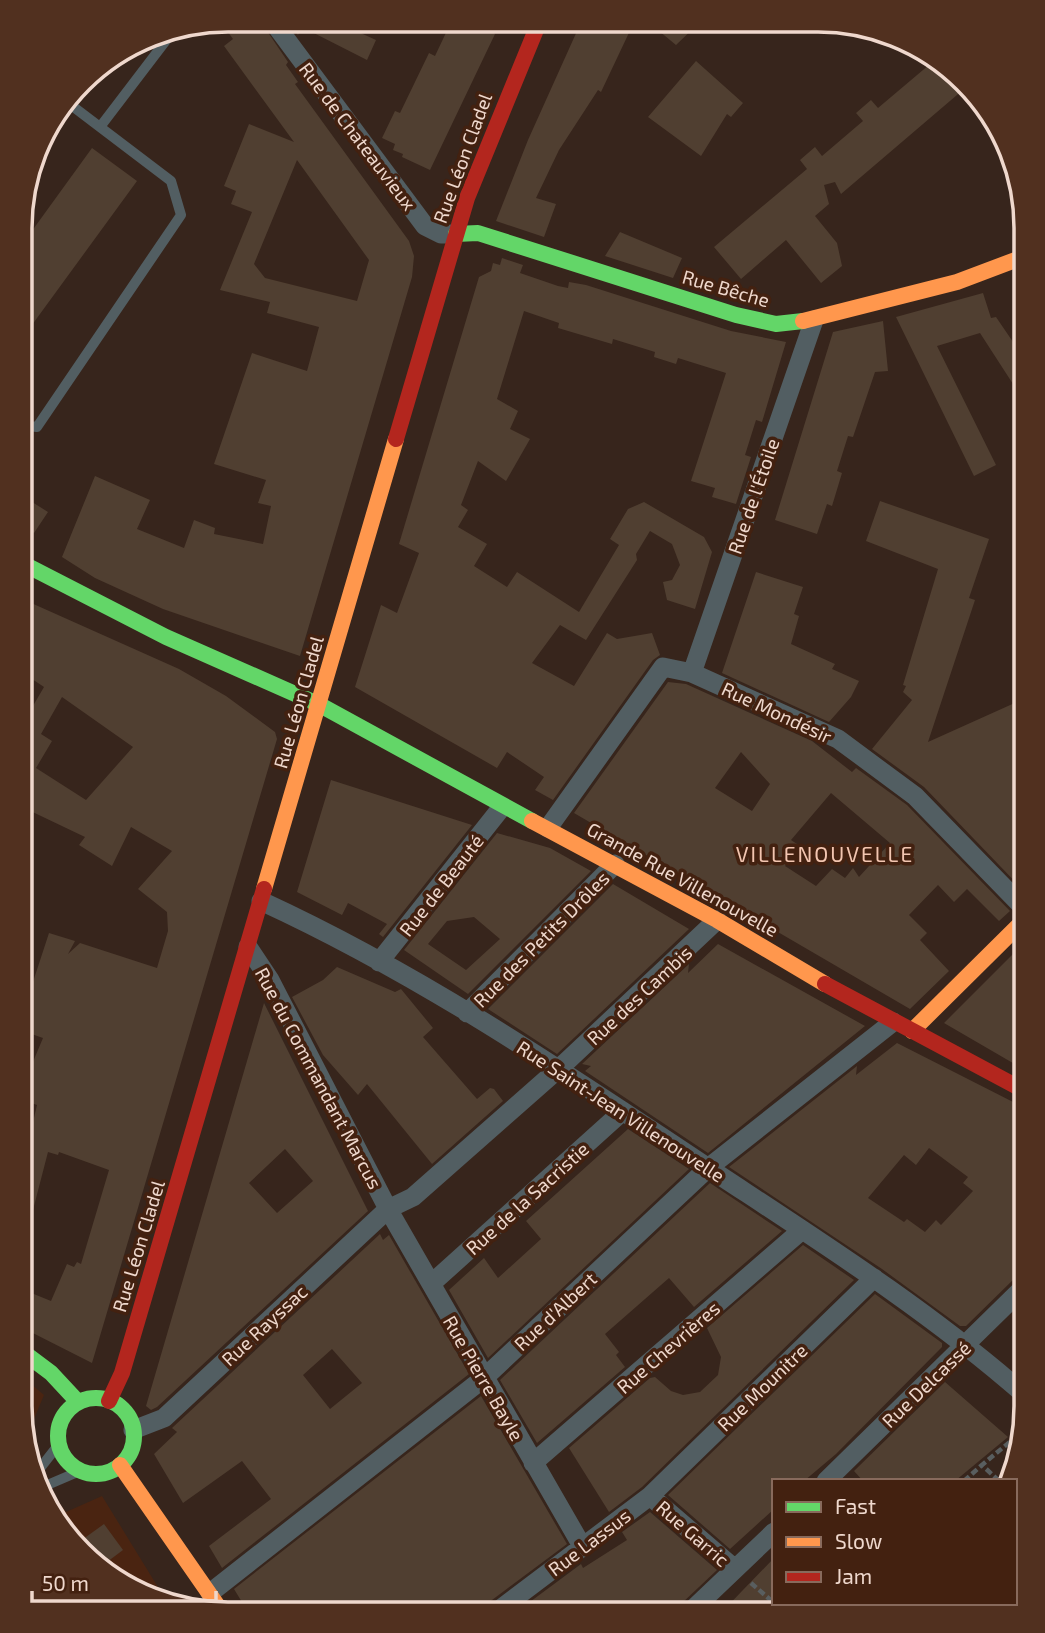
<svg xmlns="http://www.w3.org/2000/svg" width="1045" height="1633" viewBox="0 0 1045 1633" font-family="'Exo 2',sans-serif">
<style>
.built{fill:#4a2411}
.building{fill:#503f31;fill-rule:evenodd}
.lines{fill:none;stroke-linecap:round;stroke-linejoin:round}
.path{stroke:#595e5f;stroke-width:4.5;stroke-dasharray:7 3.5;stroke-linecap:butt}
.lane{stroke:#525e62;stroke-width:10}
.street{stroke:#525e62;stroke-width:19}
.fast{stroke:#63d668;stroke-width:16}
.slow{stroke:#ff974d;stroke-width:16}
.jam{stroke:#b3261e;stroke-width:16}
.labels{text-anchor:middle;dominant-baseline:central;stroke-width:7;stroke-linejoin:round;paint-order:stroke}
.street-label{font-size:19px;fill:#efd8cd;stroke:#432110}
.neighbourhood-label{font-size:21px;letter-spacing:2px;fill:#f2c5b0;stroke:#432110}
.rim{fill:none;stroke:#efd8cd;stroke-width:3.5}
</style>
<rect width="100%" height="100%" fill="#37251c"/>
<path class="built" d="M19,1374L44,1395L26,1438L19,1405Z
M31,1464L66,1512L102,1496L164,1597L101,1571L35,1485Z"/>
<path class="building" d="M228,19H259L288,62L286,65L298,82L295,84L409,241L414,256L412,277L300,656L163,609L95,578L62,557L95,476L150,500L137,529L184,548L194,520L215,528L214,534L263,544L271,506L258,503L266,480L214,464L252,353L307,371L319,327L267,313L270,302L220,290L252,212L231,204L236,191L224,186L249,124L294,142L224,46L233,39L220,21ZM297,160L369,260L357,301L265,278L254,264Z
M287,19L352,20L351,24L356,26L354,30L376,40L367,60L302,27L298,35Z
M452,20H501L492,31L495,34L430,170L402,157L403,154L393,150L395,144L382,138L395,111L400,113L429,53L435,56Z
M582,20H635L601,92L598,90L559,150L536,198L556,204L544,237L496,221L528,140Z
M647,21H701L676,45Z
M936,59L944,62L964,89L841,194L835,182L824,185L829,204L815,216L837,243L842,266L821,283L786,240L741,279L714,247L807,169L800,160L815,147L822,156L863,121L856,113L871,100L878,108Z
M696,61L743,103L731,117L727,114L701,156L648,117Z
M92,148L137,181L21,340V246Z
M620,232L682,258L673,278L605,256Z
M502,258L523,265L520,273L558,286L568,288L569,282L586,285L731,331L786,342L762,422L756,420L745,455L751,457L736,504L712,497L715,488L691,481L726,373L678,358L676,364L654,357L655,352L613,339L612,344L558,328L559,323L524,311L497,399L518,411L510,429L530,439L506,481L478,461L461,505L468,510L458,527L487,544L474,566L507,587L517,572L579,612L619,545L610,539L628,509L644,502L704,537L712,552L695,609L667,600L663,582L672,580L680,565L672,544L650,531L636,554L637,560L586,640L560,625L532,663L574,686L607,633L617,639L652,633L660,655L653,660L553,800L535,790L544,777L507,752L497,768L355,687L381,605L397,613L419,553L399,544L479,277L491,271L493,263L500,265Z
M983,293L991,318L996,317L1026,361V404L980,333L937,346L996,465L974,476L896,317Z
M883,321L888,371L875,372L853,437L848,436L837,471L842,473L832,506L827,504L817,534L775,520L833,332Z
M21,495L48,512L34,533L21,524Z
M880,501L989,539L969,598L975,600L928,742L1026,698L1025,892L924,787L872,749L912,700L903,692L906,686L903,685L938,569L866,541Z
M756,572L803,587L794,614L799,616L791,644L835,664L832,669L859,681L851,697L829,722L722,673Z
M20,598L179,669L226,696L275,732L277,739L92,1363L19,1326V1288L51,1301L67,1264L74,1267L77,1262L81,1264L109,1170L59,1152L58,1155L48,1152L26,1237L19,1236L20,1178L37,1105L20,1099V1073L27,1076L43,1038L20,1030V988L30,991L49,933L75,941L68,954L80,943L157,968L168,931L167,912L138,889L172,851L131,827L112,866L79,845L85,837L20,806V721L23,723L44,687L20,671ZM62,697L133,747L86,800L36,768L52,741L41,734Z
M668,682L686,684L812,741L852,772L856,768L907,805L1010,911L999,921L967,889L954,902L938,885L909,915L927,933L920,940L949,971L910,1009L574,813ZM741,752L770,784L752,811L715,788ZM831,793L890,843L859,877L853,868L845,878L832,869L816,886L785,866L800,846L791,840Z
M331,780L472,825L383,937L379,934L387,924L348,903L342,915L297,892Z
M497,833L550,848L591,871L468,994L404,950ZM474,917L500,939L466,970L428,944L447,921Z
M613,884L689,929L557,1054L488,1009Z
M1025,942V1070L944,1023Z
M718,944L865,1026L708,1153L585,1071L591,1066L582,1064L689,964L688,973Z
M337,967L395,992L401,989L433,1028L423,1037L477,1099L490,1088L494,1089L503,1101L432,1164L367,1084L358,1095L323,1055L292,997L323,980Z
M264,1003L368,1211L157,1407L151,1410L146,1406ZM285,1149L313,1181L277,1213L249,1183Z
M897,1043L1025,1108V1268L966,1326H960L882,1269L729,1167L857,1066L856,1075ZM929,1148L968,1177L963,1183L973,1191L941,1225L936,1220L925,1232L907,1219L904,1222L868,1198L904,1155L916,1165Z
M628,1129L689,1169L488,1358L449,1290L484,1258L498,1278L541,1239L526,1221Z
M710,1183L782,1231L694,1307L669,1278L605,1334L619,1352L616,1355L625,1367L537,1443L500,1380Z
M380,1234L383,1240L389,1235L469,1374L222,1568L209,1546L271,1499L242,1461L183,1503L154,1454L177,1432L172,1428ZM332,1349L362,1383L330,1409L303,1375Z
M803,1245L854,1280L642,1487L609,1512L569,1448L650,1378L655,1377L671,1391L683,1395L700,1392L718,1375L721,1357L707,1328Z
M875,1294L942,1343V1347L836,1454L804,1481H774V1509L730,1549L668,1495Z
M945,1382L1008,1437L955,1481H863L854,1471Z
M481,1396L567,1544L488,1603L483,1613L248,1612L234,1589Z
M650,1512L717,1570L681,1604L677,1613H515L581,1564L583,1568L627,1540L622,1532Z
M104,1524L123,1550L99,1568L79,1542Z
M774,1558V1614L721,1613L742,1591Z"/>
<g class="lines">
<path class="path" d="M964,1481L982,1465
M999,1481L982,1465L1023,1431
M751,1583L774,1603
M774,1603L786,1614
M835,1610L841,1603"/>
<path class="lane" d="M100,127L174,30
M21,425L37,427L181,215L171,181L67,102
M19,1396L25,1401L20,1411
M34,1476L59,1444
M38,1489L80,1471"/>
<path class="street" d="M271,19L425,226L441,234H456
M692,673L814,320
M548,828L663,667L692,673L838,739L915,796L1025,909
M261,901C418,973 563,1071 707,1167C816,1239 927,1309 1025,1395
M248,947L270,980L388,1209L582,1546
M379,962L502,807
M467,1013L615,864
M431,1284L623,1111
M133,1430L164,1418L388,1209L413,1197L565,1063L717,920
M533,1463L802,1230
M826,1481L1025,1286
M650,1496L735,1569
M210,1593L484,1378L708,1168L893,1022
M495,1613L650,1496L874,1278
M689,1613L774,1532"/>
<path class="fast" d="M456,234L478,233L736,315L776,324L803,321
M20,562L166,637L320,705L532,821
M19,1349L51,1373L78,1402
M58 1436a38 38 0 1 1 76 0a38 38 0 1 1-76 0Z"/>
<path class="slow" d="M803,321L957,282L1026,256
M532,821L717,920L825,984
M264,889L396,439
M912,1031L1025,919
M120,1465L222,1612"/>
<path class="jam" d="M396,439L467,198L540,20
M825,984L1025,1091
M109,1401L122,1373L264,889"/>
</g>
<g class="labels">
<g class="street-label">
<text transform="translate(358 136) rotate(53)">Rue de Chateauvieux</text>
<text transform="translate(462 158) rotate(-70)">Rue Léon Cladel</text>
<text transform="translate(726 288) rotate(16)">Rue Bêche</text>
<text transform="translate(753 496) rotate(-71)">Rue de l'Étoile</text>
<text transform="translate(298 702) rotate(-74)">Rue Léon Cladel</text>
<text transform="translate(777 712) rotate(25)">Rue Mondésir</text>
<text transform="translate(683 879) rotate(29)">Grande Rue Villenouvelle</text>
<text transform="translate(441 885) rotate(-52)">Rue de Beauté</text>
<text transform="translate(541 939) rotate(-45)">Rue des Petits Drôles</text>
<text transform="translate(639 995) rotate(-43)">Rue des Cambis</text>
<text transform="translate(319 1078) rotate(62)">Rue du Commandant Marcus</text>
<text transform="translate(621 1111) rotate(33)">Rue Saint-Jean Villenouvelle</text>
<text transform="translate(527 1198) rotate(-42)">Rue de la Sacristie</text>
<text transform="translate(138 1246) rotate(-73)">Rue Léon Cladel</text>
<text transform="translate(555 1311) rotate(-43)">Rue d'Albert</text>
<text transform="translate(264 1325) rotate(-43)">Rue Rayssac</text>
<text transform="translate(668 1347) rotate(-41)">Rue Chevrières</text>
<text transform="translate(484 1378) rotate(60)">Rue Pierre Bayle</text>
<text transform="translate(926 1384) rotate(-44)">Rue Delcassé</text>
<text transform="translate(762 1387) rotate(-44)">Rue Mounitre</text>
<text transform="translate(693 1533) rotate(41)">Rue Garric</text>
<text transform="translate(589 1542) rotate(-37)">Rue Lassus</text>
</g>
<g class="neighbourhood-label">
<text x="825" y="853">VILLENOUVELLE</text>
</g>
</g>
<path d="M0 0H1045V1633H0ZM228 32H818A196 196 0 0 1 1014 228V1406A196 196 0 0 1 818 1602H228A196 196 0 0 1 32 1406V228A196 196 0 0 1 228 32Z" fill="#51301f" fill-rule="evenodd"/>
<path class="rim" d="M228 32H818A196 196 0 0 1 1014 228V1406A196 196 0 0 1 818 1602H228A196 196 0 0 1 32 1406V228A196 196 0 0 1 228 32Z"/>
<rect x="772" y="1479" width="245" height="126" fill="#432110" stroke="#886a5c" stroke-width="2"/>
<rect x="786" y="1502" width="35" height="10" fill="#63d668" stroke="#886a5c" stroke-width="2"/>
<text x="835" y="1514" font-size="21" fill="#efd8cd">Fast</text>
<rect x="786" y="1537" width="35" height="10" fill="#ff974d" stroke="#886a5c" stroke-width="2"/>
<text x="835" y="1549" font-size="21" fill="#efd8cd">Slow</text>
<rect x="786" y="1572" width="35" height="10" fill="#b3261e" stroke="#886a5c" stroke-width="2"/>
<text x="835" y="1584" font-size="21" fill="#efd8cd">Jam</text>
<path d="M32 1591v10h184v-10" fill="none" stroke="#efd8cd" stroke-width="3.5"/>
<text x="42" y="1591" font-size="21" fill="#efd8cd" stroke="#432110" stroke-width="5" paint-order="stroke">50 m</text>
</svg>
